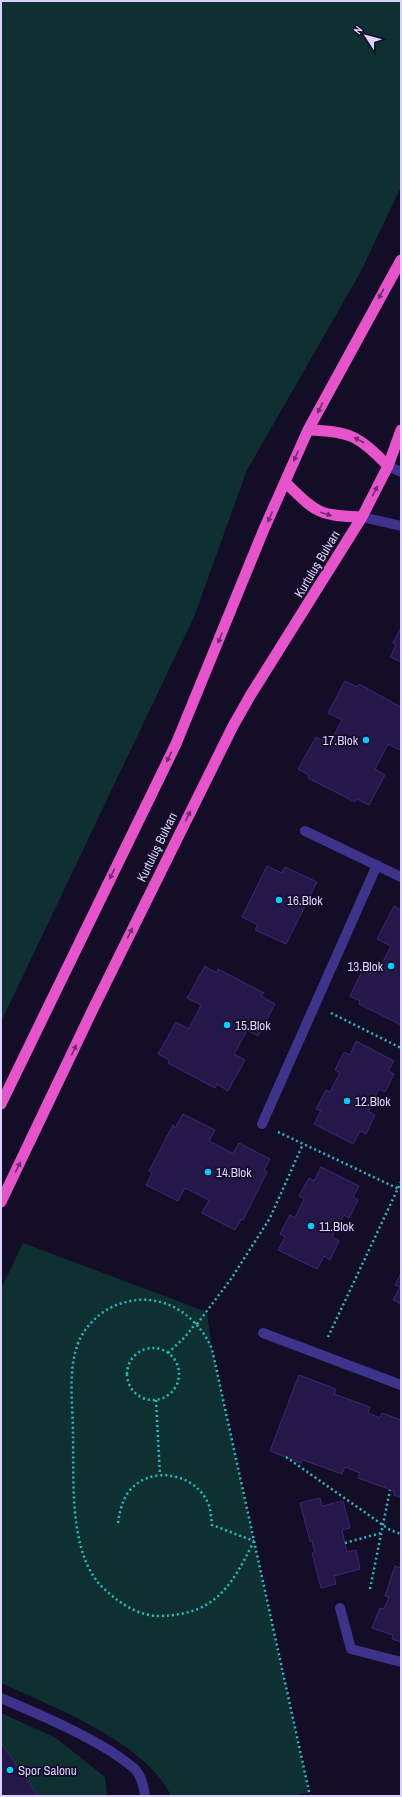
<svg xmlns="http://www.w3.org/2000/svg" width="402" height="1797" viewBox="0 0 402 1797" font-family="'Archivo Narrow',sans-serif">
<style>
.green{fill:#0f3031}
.building{fill:#251749;stroke:#3d2777}
.lines{fill:none;stroke-linecap:round;stroke-linejoin:round}
.path{stroke:#23bfc2;stroke-width:2.5;stroke-dasharray:2 3;stroke-linecap:butt}
.service{stroke:#3d338a;stroke-width:10}
.minor{stroke:#3d338a;stroke-width:10}
.tertiary{stroke:#3d338a;stroke-width:10}
.trunk{stroke:#e653ca;stroke-width:11}
.oneway{fill:#722c70}
.poi-dot{fill:#00d0fd;stroke:#130d27;stroke-width:1.5}
.labels{text-anchor:middle;dominant-baseline:central;stroke-width:3.5;stroke-linejoin:round;paint-order:stroke}
.street-label{font-size:13px;fill:#dbd2ff;stroke:#130d27}
.poi-label{font-size:13px;fill:#dbd2ff;stroke:#130d27;text-anchor:start}
</style>
<rect width="100%" height="100%" fill="#130d27"/>
<path class="green" d="M1,1H401V187L360,273L247,470L194,617L1,1022Z
M23,1243L207,1312L212,1349L309,1793L289,1796H171C146,1742 53,1707 1,1683V1289Z
M1,1713L56,1738L105,1777L107,1796H38L1,1743Z"/>
<path class="building" d="M401,627V662L390,657L396,645L393,643Z
M345,681L357,687L359,684L401,707V746L399,750L388,744L375,769L385,775L369,805L357,799L355,802L308,778L309,775L298,769L316,737L329,744L342,720L328,713Z
M267,866L282,873L285,867L317,882L286,944L255,930L258,925L242,917Z
M394,906L401,910V1025L359,1004L360,1001L350,996L366,963L379,969L391,946L377,939Z
M205,966L217,973L218,969L264,993L261,996L275,1004L258,1036L247,1030L241,1042L234,1054L245,1060L228,1091L217,1084L215,1088L168,1063L169,1060L158,1054L176,1022L189,1029L201,1005L187,998Z
M356,1041L394,1061L388,1071L394,1074L385,1092L379,1089L368,1111L375,1115L366,1134L360,1131L353,1144L314,1124L321,1111L316,1109L326,1090L330,1092L340,1073L335,1070L344,1052L350,1055Z
M183,1114L215,1130L209,1141L221,1147L233,1154L239,1143L270,1159L264,1170L267,1172L243,1220L241,1219L235,1230L202,1213L209,1200L185,1188L178,1201L146,1185L152,1173L149,1171L173,1125L175,1128Z
M321,1167L359,1186L353,1197L358,1200L349,1218L344,1215L332,1237L339,1241L330,1260L324,1256L317,1269L278,1250L285,1237L280,1234L290,1215L295,1218L304,1199L299,1196L309,1178L314,1181Z
M401,1273V1304L393,1300L400,1287L395,1285Z
M299,1375L336,1389L334,1394L370,1407L368,1413L380,1418L382,1413L401,1420V1498L394,1495V1491L358,1478L360,1473L345,1467L342,1474L303,1460L301,1463L270,1451Z
M320,1498L322,1506L343,1501L350,1528L342,1530L347,1552L356,1550L360,1569L334,1576L336,1584L321,1588L312,1553H315L312,1541H310L300,1503Z
M395,1566L401,1568V1642L392,1639L393,1635L372,1628L380,1608L384,1609L389,1597L385,1596Z
M1,1743L38,1796H1Z"/>
<g class="lines">
<path class="path" d="M331,1013L401,1048
M278,1132L401,1190
M197,1324L231,1279L270,1218L303,1144
M328,1337L401,1182
M127 1374a26 26 0 1 1 52 0a26 26 0 1 1-52 0Z
M168,1353L185,1337L196,1323
M156,1400L160,1475
M286,1457L390,1530L401,1534
M118,1523C120,1511 122,1499 131,1489C152,1466 193,1473 207,1501C211,1508 211,1517 212,1525L254,1541
M254,1541C231,1587 215,1615 159,1616C143,1616 128,1608 116,1599C109,1593 101,1587 96,1580C69,1543 74,1478 73,1434C73,1405 67,1369 79,1341C85,1327 97,1315 110,1308C152,1287 194,1308 212,1349L310,1796
M345,1543L381,1533
M370,1589L390,1490"/>
<path class="service" d="M340,1608L351,1649L401,1662
M1,1698C38,1714 77,1730 112,1752C120,1758 129,1763 136,1770C142,1778 144,1787 145,1796"/>
<path class="minor" d="M305,831L401,877
M262,1124L377,865
M263,1333L401,1385"/>
<path class="tertiary" d="M388,466L401,472
M362,517L401,526"/>
<path class="trunk" d="M308,430C350,431 359,436 388,466
M285,482C316,512 317,516 362,517
M1,1104L176,744L264,529L308,430L401,260
M1,1202L93,1009L233,726L250,696L362,517L388,466L401,430"/>
</g>
<defs><path id="oneway-solid" d="M-6-.8H1V-3.2L6.5 0L1 3.2V.8H-6Z"/></defs>
<g class="oneway">
<use href="#oneway-solid" transform="translate(381 294) rotate(119)"/>
<use href="#oneway-solid" transform="translate(320 408) rotate(118)"/>
<use href="#oneway-solid" transform="translate(359 440) rotate(-150)"/>
<use href="#oneway-solid" transform="translate(296 456) rotate(114)"/>
<use href="#oneway-solid" transform="translate(375 491) rotate(-63)"/>
<use href="#oneway-solid" transform="translate(326 514) rotate(17)"/>
<use href="#oneway-solid" transform="translate(270 517) rotate(114)"/>
<use href="#oneway-solid" transform="translate(220 638) rotate(112)"/>
<use href="#oneway-solid" transform="translate(169 757) rotate(116)"/>
<use href="#oneway-solid" transform="translate(188 816) rotate(-64)"/>
<use href="#oneway-solid" transform="translate(112 874) rotate(116)"/>
<use href="#oneway-solid" transform="translate(130 933) rotate(-64)"/>
<use href="#oneway-solid" transform="translate(74 1050) rotate(-65)"/>
<use href="#oneway-solid" transform="translate(18 1167) rotate(-64)"/>
</g>
<g class="poi-dot">
<circle cx="366" cy="740" r="4"/>
<circle cx="279" cy="900" r="4"/>
<circle cx="391" cy="966" r="4"/>
<circle cx="227" cy="1025" r="4"/>
<circle cx="347" cy="1101" r="4"/>
<circle cx="208" cy="1172" r="4"/>
<circle cx="311" cy="1226" r="4"/>
<circle cx="10" cy="1770" r="4"/>
</g>
<g class="labels">
<g class="street-label">
<text transform="translate(317 564) rotate(-59)">Kurtuluş Bulvarı</text>
<text transform="translate(157 847) rotate(-64)">Kurtuluş Bulvarı</text>
</g>
<g class="poi-label">
<text x="358" y="740" text-anchor="end">17.Blok</text>
<text x="287" y="900">16.Blok</text>
<text x="383" y="966" text-anchor="end">13.Blok</text>
<text x="235" y="1025">15.Blok</text>
<text x="355" y="1101">12.Blok</text>
<text x="216" y="1172">14.Blok</text>
<text x="319" y="1226">11.Blok</text>
<text x="18" y="1770">Spor Salonu</text>
</g>
</g>
<rect width="402" height="1797" fill="none" stroke="#dbd2ff" stroke-width="4"/>
<g transform="translate(366 36) rotate(306)" stroke="#130d27" stroke-width="3" paint-order="stroke">
<path d="M0-3L7 15L0 10L-7 15Z" fill="#dbd2ff"/>
<text y="-6" font-size="11" font-weight="bold" text-anchor="middle" fill="#dbd2ff">N</text>
</g>
</svg>
